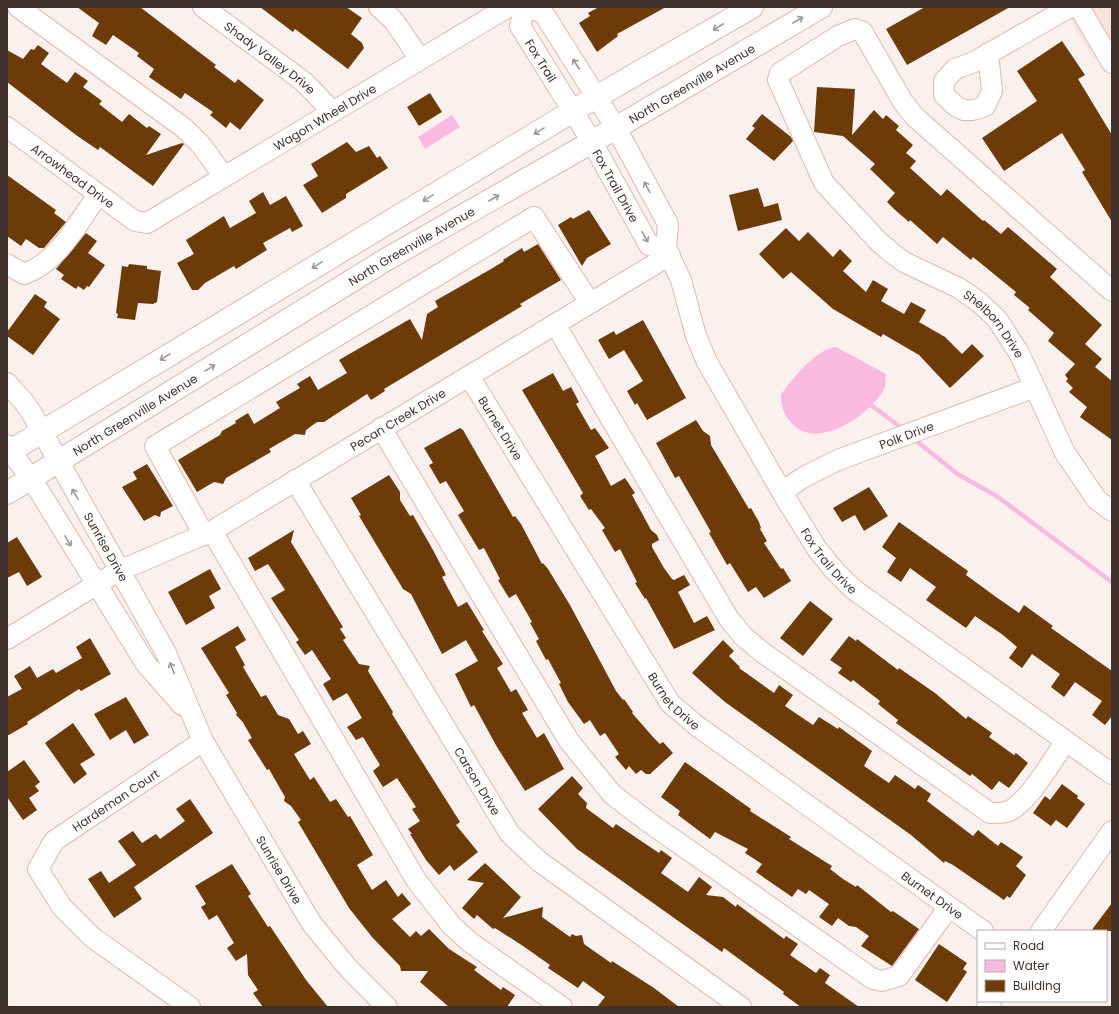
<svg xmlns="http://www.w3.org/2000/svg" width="1119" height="1014" viewBox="0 0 1119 1014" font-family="Poppins,sans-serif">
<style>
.built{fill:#f8e3de}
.water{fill:#fab9e1}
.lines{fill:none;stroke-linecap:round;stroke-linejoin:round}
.stream{stroke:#fab9e1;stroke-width:4.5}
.building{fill:#6c3b08}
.minor-casing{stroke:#e1b8ae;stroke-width:22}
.major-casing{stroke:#e1b8ae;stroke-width:24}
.minor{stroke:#fff;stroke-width:20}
.major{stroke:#fff;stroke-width:22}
.oneway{stroke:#a09896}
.labels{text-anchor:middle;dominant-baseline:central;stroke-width:4;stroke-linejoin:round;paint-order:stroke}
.street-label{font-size:12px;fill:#41312d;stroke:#fff}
</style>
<rect width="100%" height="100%" fill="#faf1ef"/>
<path class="built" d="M1063,7H1112V68L1093,58Z"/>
<path class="water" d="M452,115L460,127L425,149L418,137Z
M836,347L886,374C885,378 886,385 884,389C870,416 813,454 789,420C783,412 781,405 781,395C792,379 816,349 836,347Z"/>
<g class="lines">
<path class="stream" d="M871,405L903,429
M913,438L956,473L998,497L1112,582"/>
</g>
<path class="building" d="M77,7H140L216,65L214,67L235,83L238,79L264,100L240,130L230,122L226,128L210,115L213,112L185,93L181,99L149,77L154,69L137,56L139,53L113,35L106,45L92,36L99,23Z
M260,7H346L362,18L351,34L362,43L364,48L348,69L295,29L293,32Z
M599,7H666L617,34L618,36L597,52L579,23L590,16L588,13Z
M925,7H1010L907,65L886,29Z
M1062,41L1085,75L1078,79L1112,135V222L1082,172L1085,170L1062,133L1004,171L982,138L1037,101L1017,71Z
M38,45L49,53L41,64L67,83L75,72L88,81L83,87L102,101L99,104L122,122L129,114L147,128L149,126L161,134L146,155L182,143L184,144L153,186L100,147L98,150L76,135L7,82V50L23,59L31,49L34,50Z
M817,87L855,89L852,135L874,110L883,119L886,115L899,126L896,130L913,145L906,153L916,161L910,168L941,196L947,189L983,221L984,220L1001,234L1008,227L1057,269L1050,277L1102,325L1085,344L1102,359L1095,367L1112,381V440L1080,417L1087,407L1069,392L1073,388L1066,381L1068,379L1065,375L1075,364L1048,341L1054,333L1028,310L1030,308L1014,295L1016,292L973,257L971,260L943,237L937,244L910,220L909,222L894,209L887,202L895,193L870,169L875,164L843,136L814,132Z
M430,93L442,112L419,126L407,107Z
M762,114L791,137L793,141L774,161L746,139L755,128L752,126Z
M347,142L356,152L369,146L377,158L380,156L388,168L346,194V198L322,213L303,185L318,176L311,164Z
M7,175L56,210L54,213L66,222L44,248H39L26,239L21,246L7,236Z
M758,188L764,207L778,203L782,220L738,231L729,195Z
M263,192L270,205L286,196L303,226L292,232L290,228L263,243L267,250L236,269L234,266L205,283L198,290H192L177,263L194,254L186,240L224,216L230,228L256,213L249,201Z
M589,210L611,244L587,258L582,266L558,225L571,217L573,219Z
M786,228L799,241L808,232L833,257L840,249L852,261L843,271L866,292L873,280L888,289L881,301L904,314L911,302L926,310L919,322L945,337L962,354L972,344L984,356L950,388L919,355L883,334L881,337L833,309L791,272L783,279L759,254Z
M86,233L97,241L88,253L105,265L89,287L87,286L84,290L78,286L76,289L61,279L64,275L56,269Z
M538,244L561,280L520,304L522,306L384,389L385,391L371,400L367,394L324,422H317L306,430L305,435L295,434L269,449L271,452L226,478L223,484L214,482L197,492L178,460L220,435L222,431L236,423L235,421L248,413L254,424L280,408L276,402L300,388L297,384L310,376L318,390L347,373L339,360L410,319L422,340L427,314L438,307L435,301L491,269L504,261L503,260L522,248L524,252Z
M129,264L147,266V269L161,271L157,302L153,304L138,303L135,320L117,318L118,314L116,313L122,266L128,267Z
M35,294L47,302L44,307L60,319L33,355L7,336V332Z
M643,320L686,398L647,420L637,403L635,405L627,391L643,381L624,350L609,359L598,340L614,331L616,335Z
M553,373L563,391L571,387L579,402L576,404L591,430L595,428L609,448L595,456L611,486L625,478L635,493L632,495L644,517L651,530L657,535L659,540L652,544V547L664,568L672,579L674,580L684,575L690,585L678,592L694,623L707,616L715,630L674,649L646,598L645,599L635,583L637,582L620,549L615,552L602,530L605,528L591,509L589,510L580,496L583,493L522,390Z
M696,420L703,431L710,436L711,445L749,509L751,508L759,522L761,528L760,529L767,541L764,543L781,569L783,568L791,581L764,598L756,587L748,592L730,563L727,565L709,533L711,532L690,495L679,476L675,478L656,443Z
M460,428L463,430L513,517L515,516L521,524L542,564L543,563L548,569L570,605L616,691L623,700L624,699L633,712L632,713L653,737L660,744L663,742L673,753L650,774H646L641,770L636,774L629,766L626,770L615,757L619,754L605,733L600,736L590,720L584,724L568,702L559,684L561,683L548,659L546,660L536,641L539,639L530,623L532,622L516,594L509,598L498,580L500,579L484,548L479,550L458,515L464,511L446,481L440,484L429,465L433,463L424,448Z
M147,464L173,506L161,512L160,517L155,515L144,521L122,487L137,479L133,472Z
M389,475L400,492V500L410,516L413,515L433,550L446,575L442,577L458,607L467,602L484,630L482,631L503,664L497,668L511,692L516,689L528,710L522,713L537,738L544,733L564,769L525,791L497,747L474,705L471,707L455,674L478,661L466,640L442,654L411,594L403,589L359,516L361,515L351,498Z
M869,487L888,516L864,531L855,515L842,522L833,508Z
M899,522L968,571L966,575L996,597L1019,613L1024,605L1053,626L1051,628L1112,671V716L1105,725L1092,715L1102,701L1075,682L1064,697L1051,687L1060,674L1032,654L1022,668L1009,658L1017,647L1003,635L975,616L966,628L926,600L936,587L910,568L901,582L887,572L896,558L882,547Z
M294,530L291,542L343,627L340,629L346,638L343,640L359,664L370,666L368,671L393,712L392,714L460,822L456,825L478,852L454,871L450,865L439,875L426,860L410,834H412L408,829L420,821L412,809L416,807L397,778L383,787L373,771L380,765L363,737L356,740L347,727L362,718L347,693L333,701L323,684L331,679L312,650L305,655L296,642L299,640L271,598L285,590L268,564L255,571L248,558Z
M17,537L42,577L27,586L19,572L7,578V543Z
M210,569L221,589L209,596L215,608L186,625L168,592Z
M810,601L833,619L803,656L780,638Z
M238,626L246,640L235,647L245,665L243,667L261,697L266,695L278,715L289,719L298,734L303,731L311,744L294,754L310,780L314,777L330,802L336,799L348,817L350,816L373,855L357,865L372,890L386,880L398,897L402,893L411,904L392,919L410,937L416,931L421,936L429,929L449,949L477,967L474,970L501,990L503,987L515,995L507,1007H449L420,982L428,971H401L400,966L372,937L349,908L298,822L301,820L291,806L284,801L285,797L269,769L267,770L248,740L252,738L242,721L236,715L237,713L226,695L229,693L201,648Z
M849,636L856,641L857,639L898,670L899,668L935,693L966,719L968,716L992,733L989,737L1014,755L1016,753L1028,763L1009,788L999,781L992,790L972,774L970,776L896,723L898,720L878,704L880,701L853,680L851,682L838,673L842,668L830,660Z
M90,638L111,674L81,691L79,689L27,722L28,724L7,736V697L22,689L14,676L30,666L37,678L53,669L56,673L82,658L76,647Z
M723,640L734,651L729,656L740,667L739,668L774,693L779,685L793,695L785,706L813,725L819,717L838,729L839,727L872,751L864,766L889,783L895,775L915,789L918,785L931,794L927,801L973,836L978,830L998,846L1001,842L1023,857L1016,866L1026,875L1010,898L1007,896L1004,900L953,865L945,861L944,863L911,835L725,702L702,682L692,673Z
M126,697L149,735L134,744L126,730L110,740L94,714Z
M73,723L95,755L80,764L87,774L74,784L45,743Z
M24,760L40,782L35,786L39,791L29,798L37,810L23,820L7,797V772Z
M685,762L751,809L750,811L791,837L789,839L832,866L830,869L843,879L856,887L857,885L891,912L893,911L919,929L892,966L861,946L869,936L856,927L849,926L838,918L832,926L819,917L829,904L809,890L806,894L798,889L792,897L756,872L762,864L745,853L748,849L715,832L710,839L678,815L680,811L661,797Z
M572,776L583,788L578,794L587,803L586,808L613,828L616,824L659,853L661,850L672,858L661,873L688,892L699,877L712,887L706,895L723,897L736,907L737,904L784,939L786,936L798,944L790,955L816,973L820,968L830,975L825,983L859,1007H801L783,994L784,992L780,989L724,948L722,952L577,849L538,809Z
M1062,784L1078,796L1077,798L1085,804L1067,828L1056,820L1051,826L1033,813L1045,796L1050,800Z
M190,799L213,833L134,887L142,899L114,918L88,879L101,871L109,883L136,865L118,841L133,831L142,843L156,834L160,839L185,821L176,809Z
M485,863L521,897L503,918L543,907L542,917L570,937L572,934L576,936L582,935L584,944L611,963L612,961L654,988L679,1007H597L605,997L583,981L578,988L548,968L550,965L523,946L495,928L493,929L477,915L474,919L462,908L484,883L467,880Z
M232,864L251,894L248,896L268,927L270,926L306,980L328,1007H263L253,993L258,990L248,975L247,954L236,961L227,948L234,943L217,915L209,920L201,907L206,904L195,886Z
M1112,903V931H1091Z
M939,944L967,963L963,969L967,972L947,1002L915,980Z"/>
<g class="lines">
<g class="minor-casing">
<g id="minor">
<path d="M18,7L184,128L202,146L224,177"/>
<path id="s1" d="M203,7L304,82L333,112"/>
<path d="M379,7L394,21L420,59"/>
<path id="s2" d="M525,7L520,26L592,142L649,245L666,249"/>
<path id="s3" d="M529,7L544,14L616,128L668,224L666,249L681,280L696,336L707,362L786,499L817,549L834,570L853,589L1112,774"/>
<path d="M1079,7L1112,63"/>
<path d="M988,53L992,91L985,106C964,115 959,110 944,95V81L955,69L974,62L1070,7"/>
<path id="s4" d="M7,127L135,221L147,223L508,7"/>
<path d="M7,264L24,274C58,263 78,222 98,195"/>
<path id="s5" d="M1112,291L915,117L903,102L862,31L855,29L838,36L780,73L778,80L824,183L879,242L892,253L904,262L959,288L980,303L997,319L1019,353L1065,453L1097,500L1112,511"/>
<path d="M555,324L729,619L744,637L762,652L990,813C999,813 1007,814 1014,808C1032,796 1053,759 1066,741"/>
<path id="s6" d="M469,376L670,703L697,726L983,931"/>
<path id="s7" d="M7,383L24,402L31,412L166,653L203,741L312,924L349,969L387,1007"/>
<path d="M381,428L569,741L612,794L647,821L873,979L882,981L899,976L949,907"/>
<path d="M7,445L41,494L146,664L182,705"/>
<path id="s8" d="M295,480L510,834L540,862L741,1007"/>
<path id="s9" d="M783,491L804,477L838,460L1035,387"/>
<path d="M212,531L416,880L452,926L471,943L562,1007"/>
<path d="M204,535L155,446L534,217L590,303"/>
<path id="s10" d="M7,639L119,571L212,531L670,255"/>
<path d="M1041,931L1112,831"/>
<path id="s11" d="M190,1007L92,937L62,907L38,869L54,841L203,741"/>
<path d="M987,1007L991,1001"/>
</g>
</g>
<g class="major-casing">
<g id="major">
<path d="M7,453L586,103L752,7"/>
<path id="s12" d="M7,493L387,259L592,142L821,7"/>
</g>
</g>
<use href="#minor" class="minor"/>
<use href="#major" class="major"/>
</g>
<defs><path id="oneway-shaft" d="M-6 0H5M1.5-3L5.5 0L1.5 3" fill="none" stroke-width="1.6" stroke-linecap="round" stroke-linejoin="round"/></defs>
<g class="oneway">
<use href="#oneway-shaft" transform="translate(798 20) rotate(-30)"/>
<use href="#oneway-shaft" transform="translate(718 27) rotate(150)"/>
<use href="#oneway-shaft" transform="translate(576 64) rotate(-123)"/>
<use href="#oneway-shaft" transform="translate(539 131) rotate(149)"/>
<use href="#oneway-shaft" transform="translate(647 187) rotate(-118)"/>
<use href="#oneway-shaft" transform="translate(428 198) rotate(149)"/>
<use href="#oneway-shaft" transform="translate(494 198) rotate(-30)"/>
<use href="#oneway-shaft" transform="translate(645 237) rotate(61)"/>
<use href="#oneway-shaft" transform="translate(317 265) rotate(149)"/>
<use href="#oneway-shaft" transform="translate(165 357) rotate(149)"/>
<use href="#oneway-shaft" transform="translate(210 368) rotate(-32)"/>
<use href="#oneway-shaft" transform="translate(75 494) rotate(-120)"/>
<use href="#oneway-shaft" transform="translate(68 541) rotate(59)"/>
<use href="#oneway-shaft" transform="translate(172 668) rotate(-112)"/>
</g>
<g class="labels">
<g class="street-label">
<text stroke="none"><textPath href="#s1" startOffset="84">Shady Valley Drive</textPath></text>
<text stroke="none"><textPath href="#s2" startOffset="60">Fox Trail</textPath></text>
<text stroke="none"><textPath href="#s12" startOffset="798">North Greenville Avenue</textPath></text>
<text stroke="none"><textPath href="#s4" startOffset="378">Wagon Wheel Drive</textPath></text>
<text stroke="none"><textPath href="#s4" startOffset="82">Arrowhead Drive</textPath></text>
<text stroke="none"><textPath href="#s2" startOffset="206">Fox Trail Drive</textPath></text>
<text stroke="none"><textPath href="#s12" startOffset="474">North Greenville Avenue</textPath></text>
<text stroke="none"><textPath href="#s5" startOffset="803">Shelborn Drive</textPath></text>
<text stroke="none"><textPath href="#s12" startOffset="150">North Greenville Avenue</textPath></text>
<text stroke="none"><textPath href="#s10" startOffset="449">Pecan Creek Drive</textPath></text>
<text stroke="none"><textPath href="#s6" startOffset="61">Burnet Drive</textPath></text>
<text stroke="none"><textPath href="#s9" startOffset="136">Polk Drive</textPath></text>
<text stroke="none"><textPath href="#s7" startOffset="192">Sunrise Drive</textPath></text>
<text stroke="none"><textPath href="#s3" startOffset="640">Fox Trail Drive</textPath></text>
<text stroke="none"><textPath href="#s6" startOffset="385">Burnet Drive</textPath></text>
<text stroke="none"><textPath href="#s8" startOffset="352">Carson Drive</textPath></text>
<text stroke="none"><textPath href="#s11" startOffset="314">Hardeman Court</textPath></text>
<text stroke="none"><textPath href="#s7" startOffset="559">Sunrise Drive</textPath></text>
<text stroke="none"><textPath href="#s6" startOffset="709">Burnet Drive</textPath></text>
</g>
</g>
<rect width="1119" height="1014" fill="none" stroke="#41312d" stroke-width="16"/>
<rect x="977" y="930" width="130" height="72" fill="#ffffff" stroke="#b3adab"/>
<rect x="985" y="943" width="20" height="6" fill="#ffffff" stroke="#b3adab"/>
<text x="1013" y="950" font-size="12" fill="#41312d">Road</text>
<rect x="985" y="960" width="20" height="12" fill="#fab9e1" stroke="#b3adab"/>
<text x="1013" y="970" font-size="12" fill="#41312d">Water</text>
<rect x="985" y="980" width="20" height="12" fill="#6c3b08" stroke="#b3adab"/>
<text x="1013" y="990" font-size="12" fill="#41312d">Building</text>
</svg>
